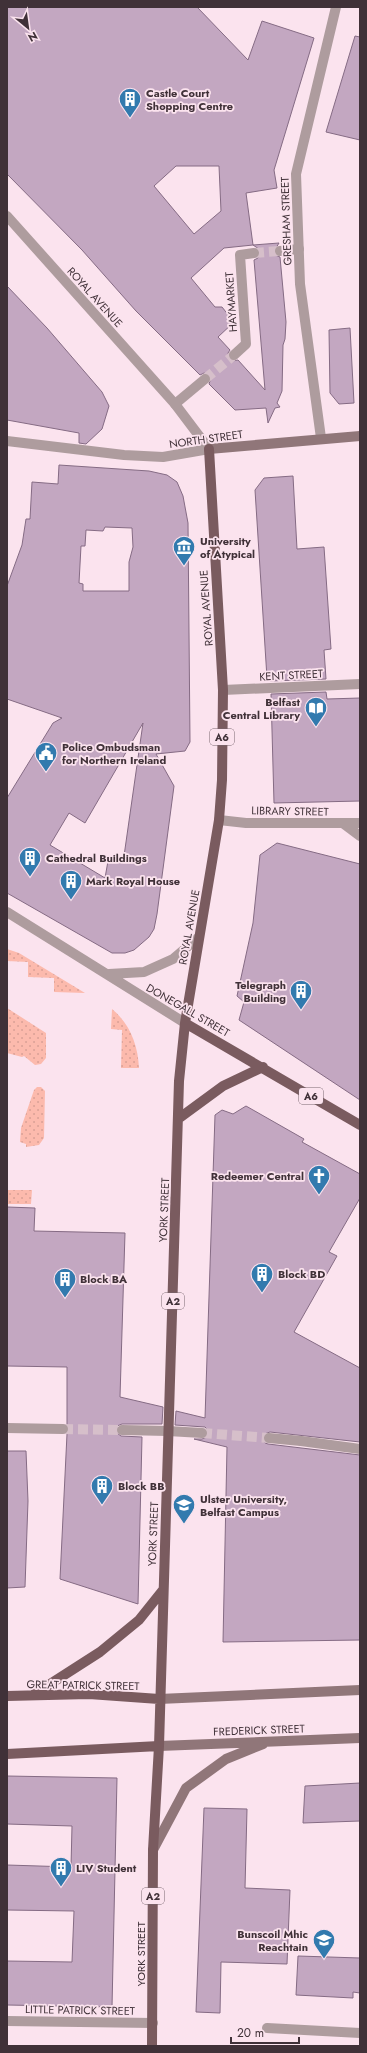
<svg xmlns="http://www.w3.org/2000/svg" width="367" height="2053" viewBox="0 0 367 2053" font-family="Jost,sans-serif">
<style>
.grass{fill:url(#grass-dots)}
.building{fill:#c3a7c1;stroke:#856b84;fill-rule:evenodd}
.lines{fill:none;stroke-linecap:round;stroke-linejoin:round}
.pedestrian-tunnel{stroke:#d6bfca;stroke-width:10;stroke-dasharray:10 5;stroke-linecap:butt}
.minor-tunnel{stroke:#d6bfca;stroke-width:10;stroke-dasharray:10 5;stroke-linecap:butt}
.pedestrian{stroke:#ae9c9e;stroke-width:10}
.minor{stroke:#ae9c9e;stroke-width:10}
.tertiary{stroke:#ae9c9e;stroke-width:10}
.secondary{stroke:#907679;stroke-width:10}
.primary{stroke:#7a5b5f;stroke-width:10}
.labels{text-anchor:middle;dominant-baseline:central;stroke-width:3.5;stroke-linejoin:round;paint-order:stroke}
.shield{fill:#fbe3ee;stroke:#78666f;stroke-width:1}
.shield-label{font-size:10px;font-weight:bold;fill:#403138}
.poi-label{font-size:11px;font-weight:bold;fill:#403138;stroke:#fbe3ee;text-anchor:start}
.street-label{font-size:11px;fill:#403138;stroke:#fbe3ee}
</style>
<defs>
<pattern id="grass-dots" width="8" height="8" patternUnits="userSpaceOnUse"><rect width="8" height="8" fill="#fcbaad"/><path d="M2 2h.1M6 6h.1" fill="none" stroke="#d9a096" stroke-width="1.8" stroke-linecap="round"/></pattern>
</defs>
<rect width="100%" height="100%" fill="#fbe3ee"/>
<path class="grass" d="M7,949L19,953L85,993L54,992V978L28,977V962L7,961Z
M7,1008L46,1033V1058L41,1064L35,1065L24,1056L22,1057L7,1053Z
M112,1009C130,1024 138,1045 139,1068H121L122,1030L111,1029Z
M37,1087H41L45,1091L44,1138L39,1145L26,1147V1144L20,1142L21,1128L34,1090Z
M7,1190H32L31,1204H7Z"/>
<path class="building" d="M7,7H197L248,60L262,21L314,38L274,170L277,188L246,193L253,245L279,243L274,251L275,255L280,257L286,322L285,339L283,345L282,391L277,403L280,407L275,408L268,423L266,408L235,410L209,384L211,378L210,375L204,373L200,375L136,311L82,250L7,174ZM176,166H219L221,211L194,234L154,186ZM253,245L259,249L260,252L258,258L254,260L265,390L238,360L232,361L229,359L228,353L230,350L218,337L234,322L222,307H215L191,278L224,248Z
M355,36L360,37V140L326,132Z
M7,286L47,328L102,392L109,406L102,429L86,444L79,443V433L7,420Z
M350,328L354,403L339,404L330,393L329,330Z
M59,465L149,471L167,475L177,482L183,496L188,523L190,742L185,751L156,754L174,786L157,914L154,929L149,937L134,950L125,953H112L7,893V798L53,723L62,718L7,699V586L22,545L26,519H30L32,482L58,484ZM105,527L132,528L133,547L129,562V591H83V584L79,583L81,546H85L86,530L103,531ZM143,723L123,863L108,861L105,878L50,845L69,813L85,823Z
M293,476L297,549L324,547L331,649L324,650L326,679L270,681V677L267,678L255,490L264,478Z
M326,692L327,699L360,698V801L274,803L271,694Z
M277,843L360,864V1100L239,1020L244,1002L237,996L253,923L260,855Z
M246,1106L304,1139L302,1142L360,1174V1198L329,1252L337,1256L294,1332L360,1368V1442L270,1432L264,1434L263,1438L265,1443L268,1444L360,1455V1640L223,1642L227,1447L194,1439H202L207,1437L208,1430L205,1427L175,1425L176,1411L205,1418L215,1115L222,1110L233,1114Z
M7,1207L35,1208L34,1231L125,1233L120,1397L163,1407L162,1424H122L117,1426L116,1429L117,1433L121,1436L142,1437L138,1604L60,1579L67,1434L69,1430L67,1424V1367L7,1366Z
M7,1451H26L28,1501L25,1587L7,1588Z
M7,1776L117,1778L112,2007L7,2005V1961L72,1962L74,1911L7,1910V1865L71,1867L72,1826L7,1824Z
M360,1783V1821L303,1823L305,1786Z
M204,1808L247,1809L245,1888L290,1890L287,1964L221,1962L220,2013L196,2012Z
M298,1956L360,1958V1993L353,1992V1998L296,1995Z"/>
<g class="lines">
<path class="pedestrian-tunnel" d="M254,253L280,251
M205,379L234,355
M202,1433L269,1438"/>
<path class="minor-tunnel" d="M63,1429L122,1430"/>
<path class="pedestrian" d="M280,251L299,249
M234,355L246,344L240,255L254,253
M175,404L205,379
M168,1431L202,1433
M269,1438L301,1441"/>
<path class="minor" d="M7,216L175,404L209,449
M321,438L300,284L296,174L336,7
M223,690L360,684
M219,820L246,823H360
M344,824L360,836
M7,1428L63,1429
M122,1430L168,1431
M301,1441L360,1449
M7,2021L153,2023
M267,2028L360,2033"/>
<path class="tertiary" d="M7,441L124,455L163,457L209,449
M7,912L185,1023
M109,974L144,972L173,959L199,937"/>
<path class="secondary" d="M209,449L360,436
M159,1699L360,1690
M159,1746L360,1738
M153,1850L186,1788L226,1759L263,1744"/>
<path class="primary" d="M185,1023L360,1125
M178,1119L223,1086L263,1067
M33,1695L100,1652L139,1620L163,1590
M7,1696L89,1694L159,1699
M7,1754L159,1746
M152,2046L153,1850L159,1746L179,1081L185,1023L219,820L222,780L223,690L209,449"/>
</g>
<defs>
<g id="building-pin" transform="scale(1.15)"><path d="M0 17L-7.5 6A9.5 9.5 0 1 1 7.5 6Z" fill="#327aae" stroke="#fbe3ee"/><path d="M-4-6H4V6H1V3H-1V6H-4ZM-2.5-4.3h1.7v1.8h-1.7ZM.8-4.3h1.7v1.8H.8ZM-2.5-1h1.7V.8h-1.7ZM.8-1h1.7V.8H.8Z" fill="#fff"/></g>
<g id="museum-pin" transform="scale(1.15)"><path d="M0 17L-7.5 6A9.5 9.5 0 1 1 7.5 6Z" fill="#327aae" stroke="#fbe3ee"/><path d="M0-6L6-3V-2H-6V-3ZM-5-1h2V3h-2ZM-1-1h2V3h-2ZM3-1h2V3H3ZM-6 4H6V6H-6Z" fill="#fff"/></g>
<g id="library-pin" transform="scale(1.15)"><path d="M0 17L-7.5 6A9.5 9.5 0 1 1 7.5 6Z" fill="#327aae" stroke="#fbe3ee"/><path d="M-6-4Q-3-5.5-.7-3.5V5Q-3 3-6 4ZM6-4Q3-5.5 .7-3.5V5Q3 3 6 4Z" fill="#fff"/></g>
<g id="civic-pin" transform="scale(1.15)"><path d="M0 17L-7.5 6A9.5 9.5 0 1 1 7.5 6Z" fill="#327aae" stroke="#fbe3ee"/><path d="M-.6-6.5H3V-4.5H.6V-3L4-1V1h2V6H-6V1h2V-1L-.6-3ZM-1.2 2.5V6h2.4V2.5Z" fill="#fff"/></g>
<g id="church-pin" transform="scale(1.15)"><path d="M0 17L-7.5 6A9.5 9.5 0 1 1 7.5 6Z" fill="#327aae" stroke="#fbe3ee"/><path d="M-1.2-6h2.4v3.5h3.3v2.4h-3.3V6h-2.4V-.1h-3.3v-2.4h3.3Z" fill="#fff"/></g>
<g id="university-pin" transform="scale(1.15)"><path d="M0 17L-7.5 6A9.5 9.5 0 1 1 7.5 6Z" fill="#327aae" stroke="#fbe3ee"/><path d="M0-5L7-2L0 1L-7-2ZM-4 1L0 2.5L4 1V4Q0 6-4 4Z" fill="#fff"/></g>
<g id="school-pin" transform="scale(1.15)"><path d="M0 17L-7.5 6A9.5 9.5 0 1 1 7.5 6Z" fill="#327aae" stroke="#fbe3ee"/><path d="M0-5L7-2L0 1L-7-2ZM-4 1L0 2.5L4 1V4Q0 6-4 4Z" fill="#fff"/></g>
</defs>
<g fill-rule="evenodd">
<use href="#building-pin" x="130" y="99"/>
<use href="#museum-pin" x="184" y="547"/>
<use href="#library-pin" x="316" y="708"/>
<use href="#civic-pin" x="46" y="753"/>
<use href="#building-pin" x="30" y="858"/>
<use href="#building-pin" x="71" y="881"/>
<use href="#building-pin" x="301" y="991"/>
<use href="#church-pin" x="319" y="1176"/>
<use href="#building-pin" x="262" y="1274"/>
<use href="#building-pin" x="65" y="1279"/>
<use href="#building-pin" x="102" y="1486"/>
<use href="#university-pin" x="184" y="1505"/>
<use href="#building-pin" x="61" y="1868"/>
<use href="#school-pin" x="324" y="1940"/>
</g>
<g class="labels">
<g class="shield">
<rect x="210" y="729" width="24" height="16" rx="3"/>
<rect x="299" y="1088" width="24" height="16" rx="3"/>
<rect x="162" y="1293" width="22" height="16" rx="3"/>
<rect x="142" y="1888" width="22" height="16" rx="3"/>
</g>
<g class="shield-label">
<text x="222" y="737">A6</text>
<text x="311" y="1096">A6</text>
<text x="173" y="1301">A2</text>
<text x="153" y="1896">A2</text>
</g>
<g class="poi-label">
<text x="146" y="93">Castle Court<tspan x="146" dy="13">Shopping Centre</tspan></text>
<text x="200" y="541">University<tspan x="200" dy="13">of Atypical</tspan></text>
<text x="300" y="702" text-anchor="end">Belfast<tspan x="300" dy="13">Central Library</tspan></text>
<text x="62" y="747">Police Ombudsman<tspan x="62" dy="13">for Northern Ireland</tspan></text>
<text x="46" y="858">Cathedral Buildings</text>
<text x="86" y="881">Mark Royal House</text>
<text x="286" y="985" text-anchor="end">Telegraph<tspan x="286" dy="13">Building</tspan></text>
<text x="304" y="1176" text-anchor="end">Redeemer Central</text>
<text x="278" y="1274">Block BD</text>
<text x="80" y="1279">Block BA</text>
<text x="118" y="1486">Block BB</text>
<text x="200" y="1499">Ulster University,<tspan x="200" dy="13">Belfast Campus</tspan></text>
<text x="76" y="1868">LIV Student</text>
<text x="308" y="1934" text-anchor="end">Bunscoil Mhic<tspan x="308" dy="13">Reachtain</tspan></text>
</g>
<g class="street-label">
<text transform="translate(286 221) rotate(-92)">GRESHAM STREET</text>
<text transform="translate(95 297) rotate(48)">ROYAL AVENUE</text>
<text transform="translate(231 302) rotate(-94)">HAYMARKET</text>
<text transform="translate(206 439) rotate(-8)">NORTH STREET</text>
<text transform="translate(206 608) rotate(-94)">ROYAL AVENUE</text>
<text transform="translate(291 675) rotate(-3)">KENT STREET</text>
<text transform="translate(290 811) rotate(1)">LIBRARY STREET</text>
<text transform="translate(189 927) rotate(-80)">ROYAL AVENUE</text>
<text transform="translate(188 1010) rotate(30)">DONEGALL STREET</text>
<text transform="translate(164 1210) rotate(-88)">YORK STREET</text>
<text transform="translate(153 1534) rotate(-88)">YORK STREET</text>
<text transform="translate(83 1685) rotate(1)">GREAT PATRICK STREET</text>
<text transform="translate(259 1730) rotate(-2)">FREDERICK STREET</text>
<text transform="translate(141 1954) rotate(-90)">YORK STREET</text>
<text transform="translate(80 2010) rotate(1)">LITTLE PATRICK STREET</text>
</g>
</g>
<rect width="367" height="2053" fill="none" stroke="#403138" stroke-width="16"/>
<g transform="translate(28 28) rotate(151)" stroke="#fbe3ee" stroke-width="3" paint-order="stroke">
<path d="M0-3L7 15L0 10L-7 15Z" fill="#403138"/>
<text y="-6" font-size="11" font-weight="bold" text-anchor="middle" fill="#403138">N</text>
</g>
<path d="M231 2037v6h68v-6" fill="none" stroke="#403138" stroke-width="2"/>
<text x="237" y="2037" font-size="12" fill="#403138" stroke="#fbe3ee" stroke-width="3" paint-order="stroke">20 m</text>
</svg>
